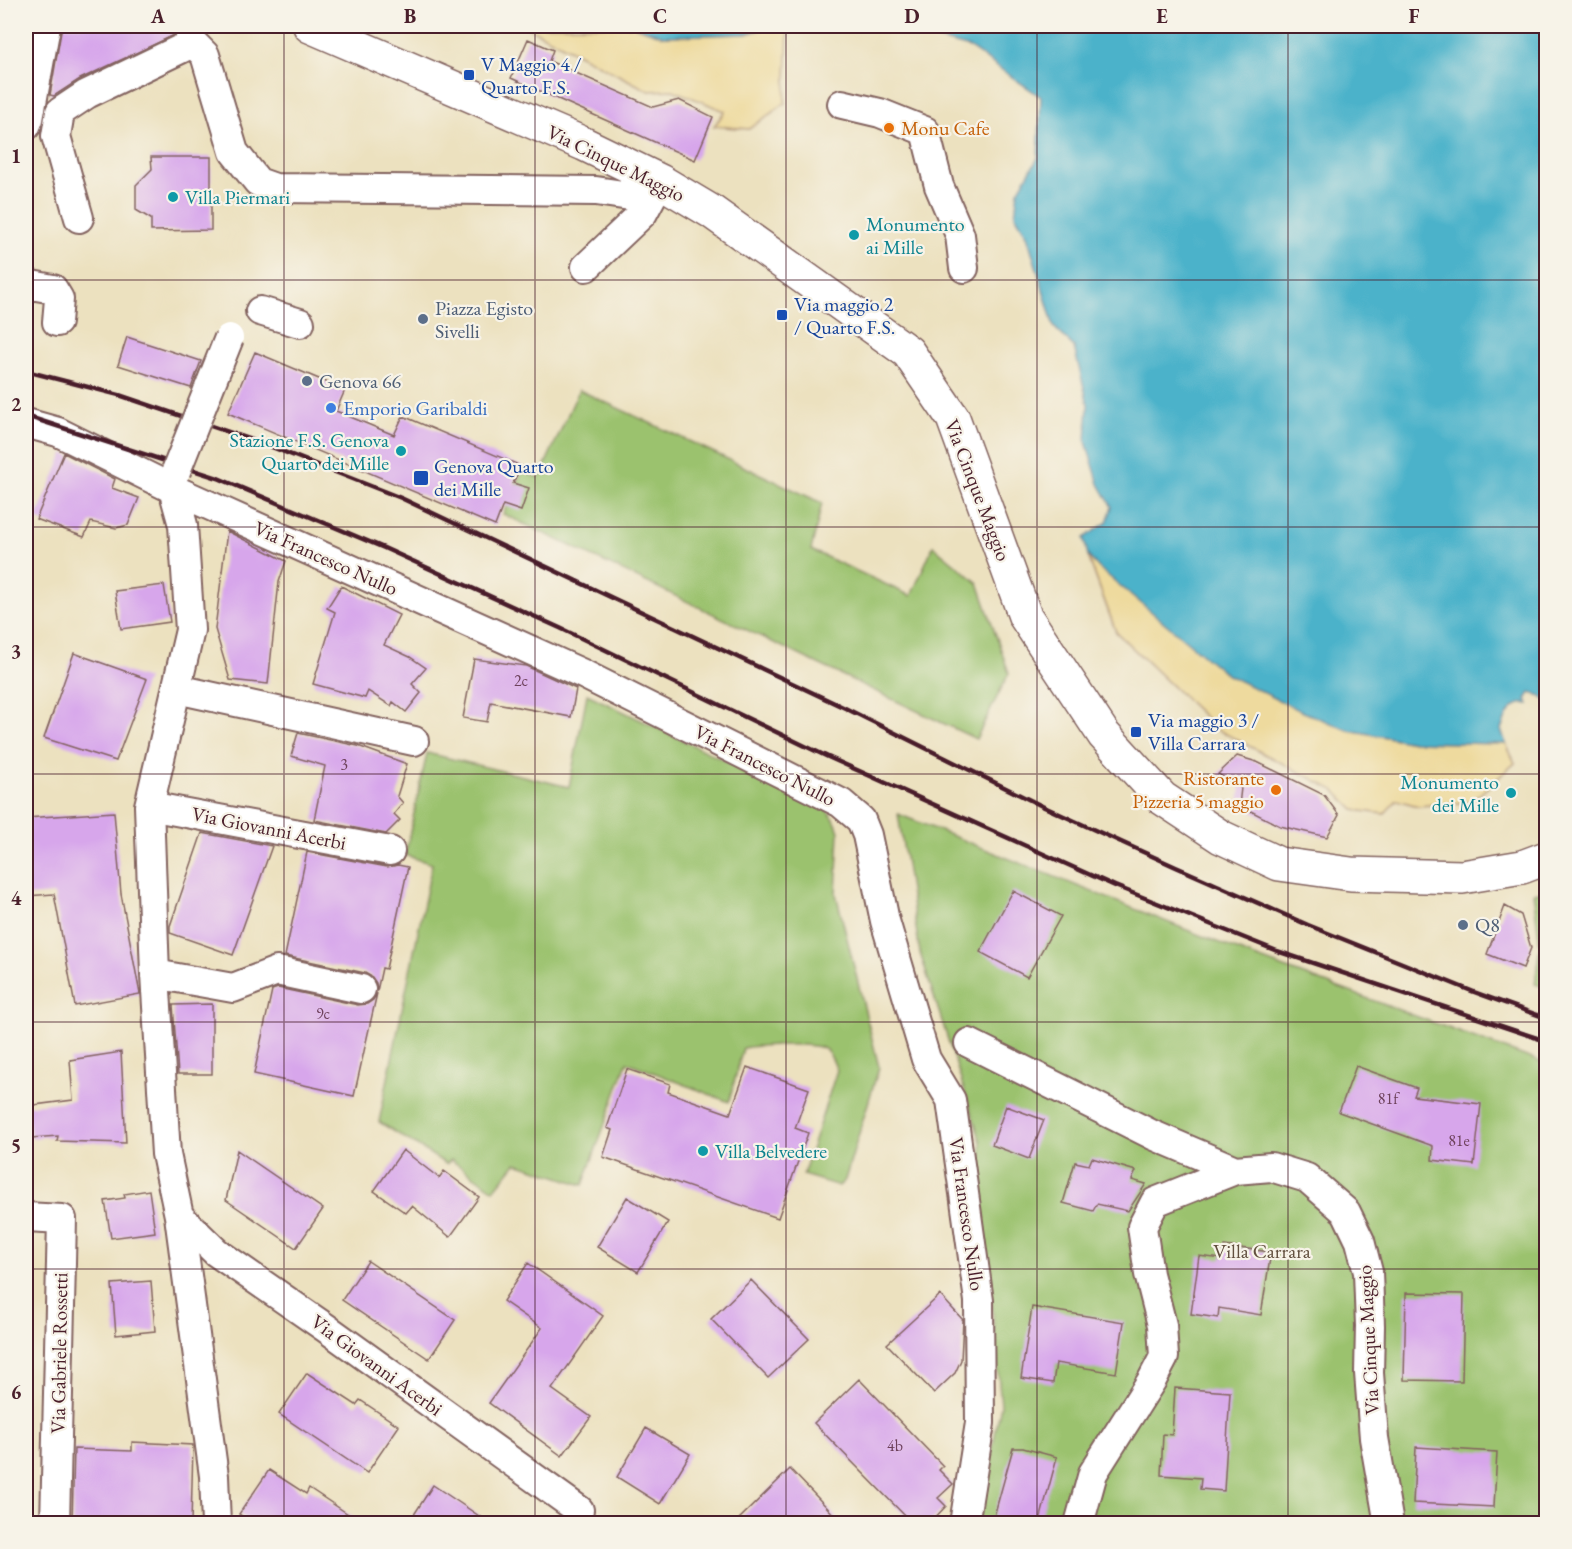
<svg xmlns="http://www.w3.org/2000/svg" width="1572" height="1549" viewBox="0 0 1572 1549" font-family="'EB Garamond',serif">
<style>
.green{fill:#9bc26e;stroke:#72704c;stroke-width:1.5}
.sand{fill:#eeda9e;stroke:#9c7c64;stroke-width:1.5}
.water{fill:#4bb2ca;stroke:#4a687a;stroke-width:1.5}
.building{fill:#d7a6eb}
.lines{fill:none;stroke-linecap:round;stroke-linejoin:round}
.minor-casing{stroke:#83635f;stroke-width:32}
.major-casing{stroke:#83635f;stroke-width:36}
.minor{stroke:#fff;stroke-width:28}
.major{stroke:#fff;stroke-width:33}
.rail{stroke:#4a1f2b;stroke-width:4.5}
.minor-bridge-casing{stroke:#83635f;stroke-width:32;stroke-linecap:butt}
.minor-bridge{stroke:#fff;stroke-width:28}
.grid{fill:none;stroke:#4a1f2b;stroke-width:1.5;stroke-opacity:0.55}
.transit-dot{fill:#1a4fb4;stroke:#f7f3e8;stroke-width:2}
.food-dot{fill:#e8710a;stroke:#f7f3e8;stroke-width:2}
.culture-dot{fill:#0f9aa8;stroke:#f7f3e8;stroke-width:2}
.service-dot{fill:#5c6f8a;stroke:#f7f3e8;stroke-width:2}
.shop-dot{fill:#3f7fe0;stroke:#f7f3e8;stroke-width:2}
.labels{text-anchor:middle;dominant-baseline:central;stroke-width:4.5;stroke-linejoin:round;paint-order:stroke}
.number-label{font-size:16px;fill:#6d415b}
.transit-label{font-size:20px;fill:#164399;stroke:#f7f3e8;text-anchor:start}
.food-label{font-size:20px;fill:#c56008;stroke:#f7f3e8;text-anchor:start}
.street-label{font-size:20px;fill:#4a1f2b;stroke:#f7f3e8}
.culture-label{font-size:20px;fill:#0d838f;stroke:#f7f3e8;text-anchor:start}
.service-label{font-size:20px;fill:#4e5e75;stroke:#f7f3e8;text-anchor:start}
.shop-label{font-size:20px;fill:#366cbe;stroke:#f7f3e8;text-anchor:start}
.park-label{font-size:20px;fill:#62503f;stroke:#f7f3e8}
.neatline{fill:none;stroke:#4a1f2b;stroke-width:2}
.grid-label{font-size:20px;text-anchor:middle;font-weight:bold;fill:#4a1f2b}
</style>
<rect width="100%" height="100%" fill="#f7f3e8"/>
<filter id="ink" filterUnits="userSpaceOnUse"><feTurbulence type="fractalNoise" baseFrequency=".0167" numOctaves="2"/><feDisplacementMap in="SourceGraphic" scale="12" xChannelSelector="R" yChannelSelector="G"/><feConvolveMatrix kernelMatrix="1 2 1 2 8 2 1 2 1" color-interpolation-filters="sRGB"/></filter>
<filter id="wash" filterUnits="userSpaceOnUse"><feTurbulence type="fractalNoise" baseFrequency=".008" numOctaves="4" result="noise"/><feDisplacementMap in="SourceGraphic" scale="24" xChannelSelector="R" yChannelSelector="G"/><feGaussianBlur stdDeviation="1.35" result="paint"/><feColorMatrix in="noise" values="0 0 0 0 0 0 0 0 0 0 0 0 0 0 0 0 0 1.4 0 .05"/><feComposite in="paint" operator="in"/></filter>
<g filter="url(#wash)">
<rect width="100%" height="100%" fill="#ece1bf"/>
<path class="green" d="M579,390L822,503L811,550L911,596L933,546L978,583L1009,673L976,739L503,514L522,471L539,478Z
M587,694L825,809C833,816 836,822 839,832L836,894L879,1067L845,1180L839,1186L803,1175L837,1070C834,1064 831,1054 826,1050C817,1042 756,1045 743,1048L729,1102L627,1062L583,1185L516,1163L494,1190L451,1160L446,1164L379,1122L432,864L405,855L427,753L569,787Z
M898,814L1252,956L1546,1064V1523H977L1001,1405L982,1196L981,1142L920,953Z
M1546,891V988L1535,984L1540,945L1533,893Z"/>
<path class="sand" d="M525,26H634L664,36L746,34L771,26H786L788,31L785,103L749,129L714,126L725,111L673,90L649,91Z
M1088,556L1121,585L1348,730L1414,742L1506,744L1515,763L1471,802L1418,806L1397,800L1384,814L1354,810L1334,790L1218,730L1116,632Z"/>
<path class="water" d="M634,26H771L746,34L664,36Z
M888,26H1546V701L1541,696L1530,693L1526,699L1529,704C1511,701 1507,715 1501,729L1506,744L1414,742L1348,730L1301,711L1226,674L1099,568L1088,556L1084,538L1107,522L1112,507L1099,484L1086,442L1088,404L1074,347L1054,327L1027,235L1015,215L1018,191L1038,158L1041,97L970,48Z"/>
<g id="blocks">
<path class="building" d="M62,26H194L80,79L54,96L50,95Z
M528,39L553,50L549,61L653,107L679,100L713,117L695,160L511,78Z
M151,157H211V230L151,231V219L136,210V185L152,169Z
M127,337L201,361L191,388L118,365Z
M255,352L345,390L336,411L394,435L403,416L521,466L513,483L529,488L521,511L503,505L495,526L228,413Z
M64,453L115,479L112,488L139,498L128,525L116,528L91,522L84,537L36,519Z
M227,531L286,561L279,582L268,684L230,680L215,629Z
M164,585L170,622L121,629L115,591Z
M341,586L399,615L384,645L410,657L426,668L412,684L421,693L406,712L393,702L391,706L368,691L365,698L313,684L335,612L327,608Z
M74,653L147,679L116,761L44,738Z
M474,659L526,666L576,689L571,717L491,702L487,722L463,718Z
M298,733L358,746L407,764L397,796L403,803L394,814L400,820L386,834L314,820L325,766L291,756Z
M1237,756L1257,762L1324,795L1339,815L1327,837L1280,826L1239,805L1241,788L1218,774Z
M114,812L121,894L140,994L75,1006L54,894L26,896V818Z
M202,833L272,846L233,955L170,933V926Z
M307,852L387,867L398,865L408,867L386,969L382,968L377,991L376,983L372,977L365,973L285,956Z
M1013,891L1061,916L1027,977L980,952Z
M1505,906L1521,915L1531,948L1523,968L1487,954Z
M278,988L358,1005L367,1004L373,1000L377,993L354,1096L254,1074L272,990Z
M212,1004V1074H178L173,1005Z
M121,1052L126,1143L57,1141L58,1136L31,1138L27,1106L73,1100L70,1060Z
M1356,1066L1417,1088L1414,1096L1481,1104L1474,1165L1432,1160L1433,1146L1339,1112Z
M747,1067L809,1089L795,1128L808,1133L778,1218L603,1157L612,1130L607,1128L627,1069L670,1084L668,1092L730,1114Z
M1006,1106L1044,1120L1029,1159L992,1145Z
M237,1150L323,1209L296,1248L226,1200Z
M403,1150L439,1178L444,1171L479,1197L450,1237L412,1206L406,1213L374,1191Z
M1092,1158L1136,1171L1132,1180L1146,1184L1128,1211L1097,1204L1093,1211L1063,1203L1075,1162L1089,1165Z
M149,1190L155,1232L111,1238L105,1201L125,1198L124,1194Z
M627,1197L668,1222L638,1272L597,1247Z
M1224,1246L1271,1252L1261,1315L1219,1308L1218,1318L1191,1314L1199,1256L1222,1259Z
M368,1261L455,1320L429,1359L342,1300Z
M528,1263L603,1316L552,1389L591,1417L562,1456L489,1403L542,1328L503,1301Z
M751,1280L809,1339L768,1378L711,1319Z
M151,1281L155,1331L116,1335L112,1284Z
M1406,1293L1464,1294L1462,1381L1404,1380Z
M940,1295L963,1320L961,1360L955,1373L934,1393L887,1344Z
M1032,1307L1124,1322L1116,1373L1056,1363L1053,1383L1021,1378Z
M307,1373L356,1405L360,1400L399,1426L367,1473L279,1414Z
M859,1379L943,1466L939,1470L953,1484L938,1498L946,1506L929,1524H913L814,1423Z
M1175,1388L1230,1392L1224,1491L1200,1489L1201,1478L1161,1475L1163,1434L1172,1435Z
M646,1428L690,1454L660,1504L617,1477Z
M132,1442L193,1445L191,1524H72L74,1449L132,1451Z
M1416,1447L1497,1452L1494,1507L1413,1503Z
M1013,1448H1023L1057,1457L1039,1524H1007L993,1520Z
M790,1469L843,1524H734Z
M269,1470L306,1494L309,1488L363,1524H254L239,1514Z
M433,1485L491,1524H408Z"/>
</g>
</g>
<g filter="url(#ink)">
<use href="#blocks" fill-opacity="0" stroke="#83635f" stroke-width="1.5"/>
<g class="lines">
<g class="minor-casing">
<path id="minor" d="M842,104L880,113L925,131L939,186L960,235L964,268
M26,126L29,119L46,26
M79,218L56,136L60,112L87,94L193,43L205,55L234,152L258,182L275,188L596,191L650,199
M586,267L643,213L659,183
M26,284L53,289L59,299L57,322
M260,311L300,323
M26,423L58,432L173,489L183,525L190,630L149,806L155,974L166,1154L179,1216L216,1252L326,1328L579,1510
M173,489L581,673L841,803L861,820L867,835L885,921L926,1059L951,1100L979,1301L980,1423L964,1524
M177,689L414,741
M149,806L390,851
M155,974L233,988L277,971L361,989
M969,1043L1153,1135L1235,1170
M179,1216L214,1476L216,1524
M26,1217L62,1219L55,1524
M1079,1524L1093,1473L1152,1380L1164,1357L1162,1325L1149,1274L1142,1227L1155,1202L1235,1170L1271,1167L1307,1178L1346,1212L1360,1241L1368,1272L1370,1326L1369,1373L1374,1438L1389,1524"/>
</g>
<g class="major-casing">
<path id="major" d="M310,26L584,144L660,181L712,212L908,352L953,418L1025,616L1104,735L1162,798L1221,837L1279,864L1351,874L1462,877L1522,867L1546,858"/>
</g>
<use href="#minor" class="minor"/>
<use href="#major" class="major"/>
<path class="rail" d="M26,371L119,395L264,444L401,498L845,708L1042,806L1176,867L1308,925L1474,992L1546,1018
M26,416L218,478L384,548L560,628L828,757L1115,886L1277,951L1546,1041"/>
<g class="minor-bridge-casing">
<path id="minor-bridge" d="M176,471L229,338"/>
</g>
<use href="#minor-bridge" class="minor-bridge"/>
</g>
</g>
<path class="grid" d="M284,26V1524M535,26V1524M786,26V1524M1037,26V1524M1288,26V1524M26,280H1546M26,527H1546M26,774H1546M26,1022H1546M26,1269H1546"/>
<g class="transit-dot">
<rect x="463" y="69" width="12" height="12" rx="3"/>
<rect x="776" y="309" width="12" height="12" rx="3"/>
<rect x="413" y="470" width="16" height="16" rx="3"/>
<rect x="1130" y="726" width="12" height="12" rx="3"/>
</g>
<g class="food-dot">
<circle cx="889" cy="128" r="6"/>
<circle cx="1276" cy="790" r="6"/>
</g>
<g class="culture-dot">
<circle cx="173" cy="197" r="6"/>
<circle cx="854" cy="235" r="6"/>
<circle cx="401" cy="451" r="6"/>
<circle cx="1511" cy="793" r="6"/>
<circle cx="703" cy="1151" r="6"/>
</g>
<g class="service-dot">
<circle cx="423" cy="319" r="6"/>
<circle cx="307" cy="381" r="6"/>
<circle cx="1463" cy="925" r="6"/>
</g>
<circle class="shop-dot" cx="331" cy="408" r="6"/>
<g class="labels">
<g class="number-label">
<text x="521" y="680">2c</text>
<text x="344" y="764">3</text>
<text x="323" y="1013">9c</text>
<text x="1388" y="1098">81f</text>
<text x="1459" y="1140">81e</text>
<text x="895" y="1445">4b</text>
</g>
<g class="transit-label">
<text x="481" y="64">V Maggio 4 /<tspan x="481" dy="23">Quarto F.S.</tspan></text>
<text x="794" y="304">Via maggio 2<tspan x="794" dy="23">/ Quarto F.S.</tspan></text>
<text x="434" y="466">Genova Quarto<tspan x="434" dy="23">dei Mille</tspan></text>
<text x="1148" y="720">Via maggio 3 /<tspan x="1148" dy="23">Villa Carrara</tspan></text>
</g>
<g class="food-label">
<text x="901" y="128">Monu Cafe</text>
<text x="1264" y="778" text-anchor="end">Ristorante<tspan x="1264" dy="23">Pizzeria 5 maggio</tspan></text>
</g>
<g class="street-label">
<text transform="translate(616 163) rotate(26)">Via Cinque Maggio</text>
<text transform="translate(978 490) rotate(69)">Via Cinque Maggio</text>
<text transform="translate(326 558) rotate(24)">Via Francesco Nullo</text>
<text transform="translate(765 765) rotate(27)">Via Francesco Nullo</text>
<text transform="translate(269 828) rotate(11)">Via Giovanni Acerbi</text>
<text transform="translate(967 1214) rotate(82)">Via Francesco Nullo</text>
<text transform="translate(1368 1340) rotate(-93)">Via Cinque Maggio</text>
<text transform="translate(59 1353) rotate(-89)">Via Gabriele Rossetti</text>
<text transform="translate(377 1365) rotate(36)">Via Giovanni Acerbi</text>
</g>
<g class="culture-label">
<text x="185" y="197">Villa Piermari</text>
<text x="866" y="224">Monumento<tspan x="866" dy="23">ai Mille</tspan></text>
<text x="389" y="440" text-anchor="end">Stazione F.S. Genova<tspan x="389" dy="23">Quarto dei Mille</tspan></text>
<text x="1499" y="782" text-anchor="end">Monumento<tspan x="1499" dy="23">dei Mille</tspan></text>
<text x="715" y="1151">Villa Belvedere</text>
</g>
<g class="service-label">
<text x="435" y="308">Piazza Egisto<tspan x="435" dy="23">Sivelli</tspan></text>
<text x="319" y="381">Genova 66</text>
<text x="1475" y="925">Q8</text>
</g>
<g class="shop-label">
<text x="343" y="408">Emporio Garibaldi</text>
</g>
<g class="park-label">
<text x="1262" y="1251">Villa Carrara</text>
</g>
</g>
<rect width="1572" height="1549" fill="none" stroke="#f7f3e8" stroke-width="66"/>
<rect x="33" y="33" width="1506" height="1483" class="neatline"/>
<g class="grid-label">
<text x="158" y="23">A</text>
<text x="410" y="23">B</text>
<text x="660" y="23">C</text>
<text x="912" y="23">D</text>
<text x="1162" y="23">E</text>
<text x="1414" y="23">F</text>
<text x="16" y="163">1</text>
<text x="16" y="411">2</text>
<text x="16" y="658">3</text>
<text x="16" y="905">4</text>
<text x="16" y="1152">5</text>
<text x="16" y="1399">6</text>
</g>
</svg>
